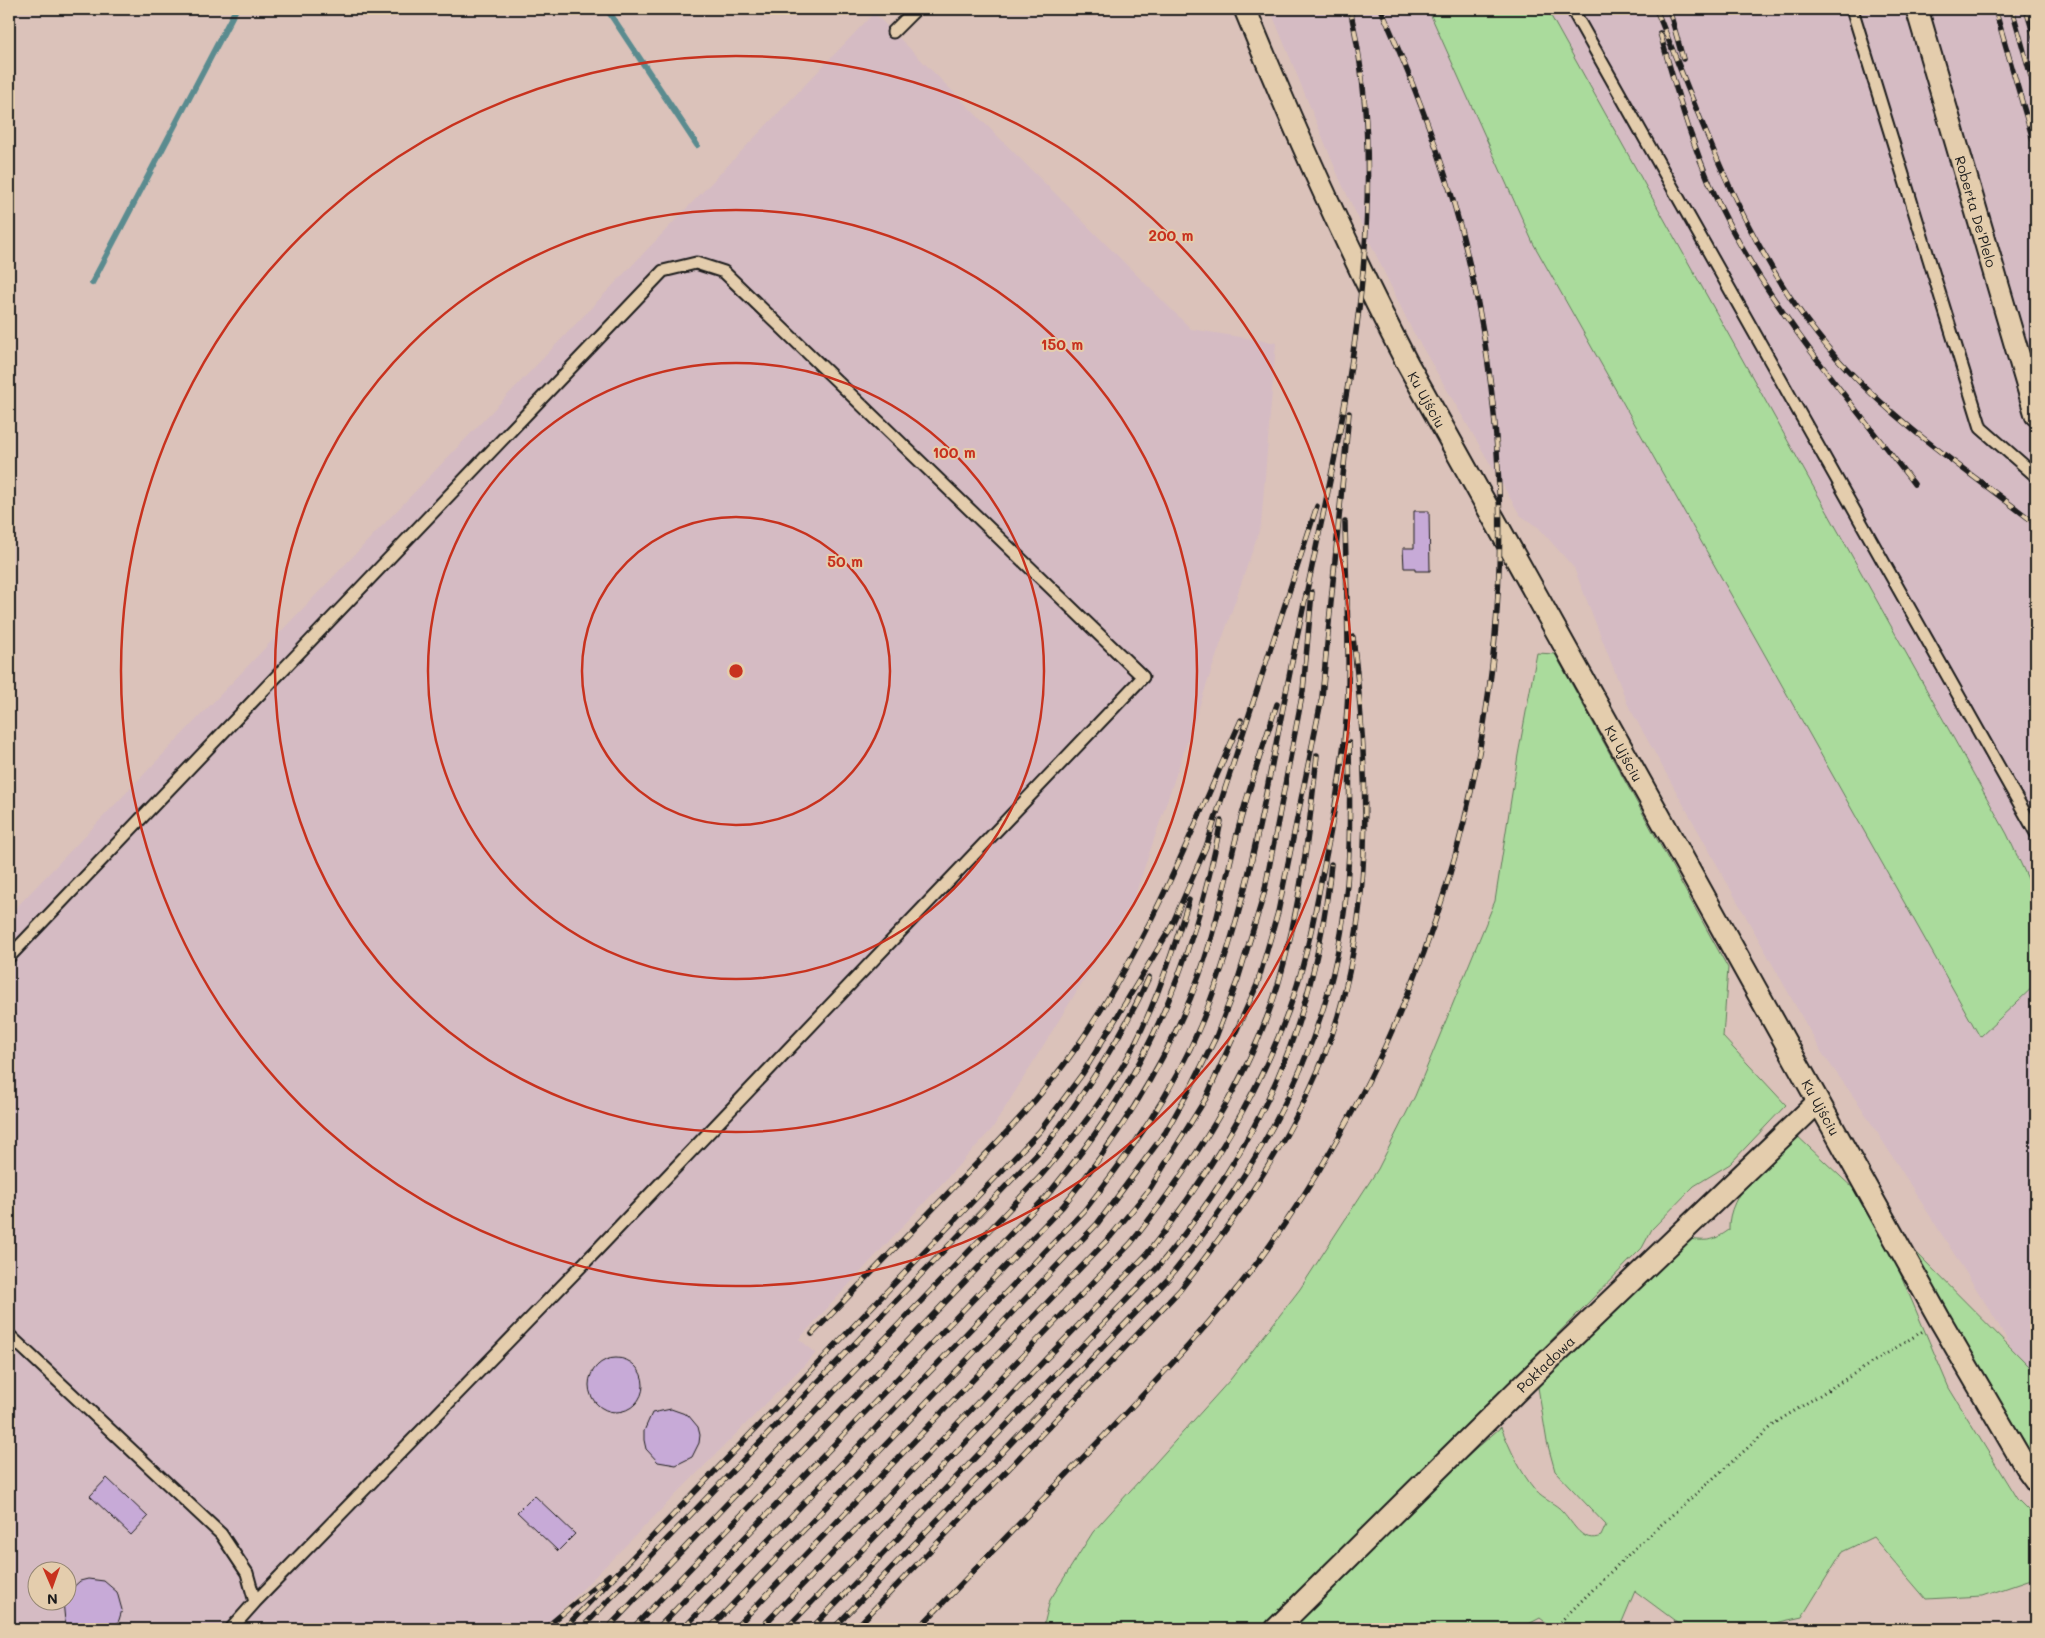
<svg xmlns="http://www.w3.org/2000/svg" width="2045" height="1638" viewBox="0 0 2045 1638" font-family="Mali,sans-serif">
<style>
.built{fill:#d5bbc3;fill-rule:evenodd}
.green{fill:#aadb9c;stroke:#637c5c}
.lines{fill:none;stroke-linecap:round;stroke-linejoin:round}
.stream{stroke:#5a8b8f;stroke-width:6}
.building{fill:#c7aad7;stroke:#1c1c1c}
.service-casing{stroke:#1c1c1c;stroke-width:15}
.minor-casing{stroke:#1c1c1c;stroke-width:25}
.path{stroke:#1c1c1c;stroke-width:3;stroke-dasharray:1 4;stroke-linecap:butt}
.service{stroke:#e4cdad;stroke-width:11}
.minor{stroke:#e4cdad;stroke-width:21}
.rail-casing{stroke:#1c1c1c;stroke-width:5.5}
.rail{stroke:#e4cdad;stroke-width:4;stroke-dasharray:11;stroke-linecap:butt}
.ring{fill:none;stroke:#c8321e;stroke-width:2.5}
.labels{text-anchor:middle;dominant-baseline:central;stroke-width:4;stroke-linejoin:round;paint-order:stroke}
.street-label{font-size:14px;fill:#1c1c1c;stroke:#e4cdad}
.centre{fill:#c8321e;stroke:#e4cdad;stroke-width:2.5}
.ring-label{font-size:15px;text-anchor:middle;font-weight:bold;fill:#c8321e;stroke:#e4cdad;stroke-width:4;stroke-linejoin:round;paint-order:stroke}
</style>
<rect width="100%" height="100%" fill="#dbc2ba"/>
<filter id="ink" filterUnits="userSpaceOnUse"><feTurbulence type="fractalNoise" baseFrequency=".02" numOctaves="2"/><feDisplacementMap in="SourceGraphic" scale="10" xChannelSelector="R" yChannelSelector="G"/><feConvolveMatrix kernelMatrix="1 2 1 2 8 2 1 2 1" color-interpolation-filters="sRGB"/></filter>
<g filter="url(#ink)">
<path class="built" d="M1270,9H2036V1392L1996,1320L1861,1107L1822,1053L1628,705L1574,568L1539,528L1520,515L1411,328L1340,180Z
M874,13L1191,329L1276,343L1261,525L1134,898L992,1129L799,1339L816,1353L543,1629H9V915ZM38,1570H68V1600H38Z"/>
<path class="green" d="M1428,9H1547L2007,834L2036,896V984L1980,1037L1533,243Z
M1537,653L1555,654L1728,968L1723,1037L1786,1105L1730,1164L1694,1186L1652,1229L1642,1248L1465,1428L1260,1629H1043L1050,1600L1093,1532L1230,1380L1300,1289L1378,1169L1415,1096L1495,901L1518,755Z
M1794,1133L1871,1205L1949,1388L2017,1499L2036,1518V1578L1983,1596L1926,1599L1873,1537L1842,1552L1802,1617L1775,1623L1773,1629H1682V1626L1635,1591L1619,1629H1554L1540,1618L1519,1629H1292L1449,1473L1501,1427C1510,1449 1520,1472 1536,1491C1543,1500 1556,1503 1563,1512C1574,1524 1582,1544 1601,1536L1606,1525L1555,1471L1547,1442L1538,1387L1687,1239C1708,1241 1712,1242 1729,1230C1727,1192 1770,1159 1794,1133Z
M1906,1242L2036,1373V1469Z"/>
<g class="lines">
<path class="stream" d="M607,9L697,145
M92,283L236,9"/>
</g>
<path class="building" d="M1414,511H1429L1430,571H1415V568H1404L1403,548H1414Z
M589 1385a27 27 0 1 1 54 0a27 27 0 1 1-54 0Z
M671,1409L688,1415L698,1427L700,1435L699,1443L692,1457L676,1465L658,1462L646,1449L644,1440V1431L652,1413Z
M107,1478L148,1517L131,1535L90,1496Z
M534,1495L575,1534L558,1551L517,1512Z
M88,1579L104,1581L117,1592L122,1610L119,1620L113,1629H71L65,1621L63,1601L68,1600V1592L80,1581Z"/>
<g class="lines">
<g class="service-casing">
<path id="service" d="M1572,9L2036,833
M1852,9L1981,428L2036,476
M893,32L916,9
M9,957L663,271L696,263L724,272L1143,677L596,1251L255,1602
M9,1335L221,1534L247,1573L255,1602L231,1629"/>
</g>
<g class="minor-casing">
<g id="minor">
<path id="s1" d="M1245,9C1294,129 1346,246 1406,361L1940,1320L2025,1466L2036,1481"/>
<path id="s2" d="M1917,9L2036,415"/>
<path id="s3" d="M1276,1629L1527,1381L1818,1102"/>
</g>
</g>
<path class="path" d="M1553,1629L1637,1546L1778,1421L1923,1331"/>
<use href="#service" class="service"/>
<use href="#minor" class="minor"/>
<g class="rail-casing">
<path id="rail" d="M1656,9C1708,135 1751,267 1846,368C1903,429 1971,473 2036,524
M1669,9L1683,59
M1995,9L2036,150
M2012,9L2036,94
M2026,9L2036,43
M1660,33C1679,100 1698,167 1731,228C1781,321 1850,401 1914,484
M812,1334C859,1286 906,1237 952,1189C1002,1138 1052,1087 1090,1027C1153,931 1195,824 1241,720
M544,1629L609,1575
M564,1629L1040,1131L1083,1073L1170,929L1206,847L1317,506
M581,1629L1050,1140C1088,1087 1122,1037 1149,977
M607,1629L1038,1179C1065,1148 1091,1117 1113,1082C1149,1026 1169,963 1189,900
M632,1629L1045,1198C1069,1169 1093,1139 1113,1107C1169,1020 1202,921 1221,821
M657,1629L1063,1206C1119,1136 1168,1061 1199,976C1216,929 1225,882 1237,834C1248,790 1263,747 1277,704
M683,1629L1084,1211C1130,1153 1173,1092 1201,1024C1249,908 1268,780 1293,657C1335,450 1399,220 1350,9
M709,1629L1097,1224L1165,1133L1191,1087L1216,1037L1238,979L1264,894L1303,691L1312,592
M734,1629L1111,1236L1149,1190L1206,1098L1257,985L1278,912L1322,697L1349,413
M760,1629L1131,1243C1191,1167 1249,1080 1278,985C1300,910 1309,832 1317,755
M786,1629L1146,1255C1207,1178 1261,1092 1293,998C1308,953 1316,907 1325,861C1336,805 1346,747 1348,690C1349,634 1346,577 1345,522
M811,1629L1158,1267C1259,1146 1316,1022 1331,864
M833,1629L1169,1278C1247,1183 1312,1076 1337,955C1352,885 1350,814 1349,743
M855,1629L1180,1290C1243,1211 1309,1114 1338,1016C1374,894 1368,763 1353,637
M918,1629C979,1565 1041,1501 1102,1438C1157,1380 1212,1323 1260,1259C1482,954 1559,562 1452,197C1433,133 1408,70 1381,9"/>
</g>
<use href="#rail" class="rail"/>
</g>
</g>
<g class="ring">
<circle cx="736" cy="671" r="154"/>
<circle cx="736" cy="671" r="308"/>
<circle cx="736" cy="671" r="461"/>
<circle cx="736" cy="671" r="615"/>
</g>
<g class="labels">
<g class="street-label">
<text stroke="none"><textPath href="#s2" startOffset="211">Roberta De'Plelo</textPath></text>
<text stroke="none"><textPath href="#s1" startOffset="431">Ku Ujściu</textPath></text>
<text stroke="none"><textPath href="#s1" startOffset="836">Ku Ujściu</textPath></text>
<text stroke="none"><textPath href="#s1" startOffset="1241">Ku Ujściu</textPath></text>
<text stroke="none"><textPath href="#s3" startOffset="378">Pokładowa</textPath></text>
</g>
</g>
<circle cx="736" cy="671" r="8" class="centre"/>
<g class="ring-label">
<text x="1171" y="241">200 m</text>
<text x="1062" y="350">150 m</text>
<text x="954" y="458">100 m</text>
<text x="845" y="567">50 m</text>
</g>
<rect width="2045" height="1638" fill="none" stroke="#e4cdad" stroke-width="30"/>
<rect x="15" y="15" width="2015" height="1608" fill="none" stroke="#1c1c1c" stroke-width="2" filter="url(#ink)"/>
<g transform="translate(52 1586) rotate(178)"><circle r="24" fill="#e4cdad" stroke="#948673"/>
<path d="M0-4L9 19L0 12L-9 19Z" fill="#c8321e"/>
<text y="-8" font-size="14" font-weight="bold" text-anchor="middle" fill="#1c1c1c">N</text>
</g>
</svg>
